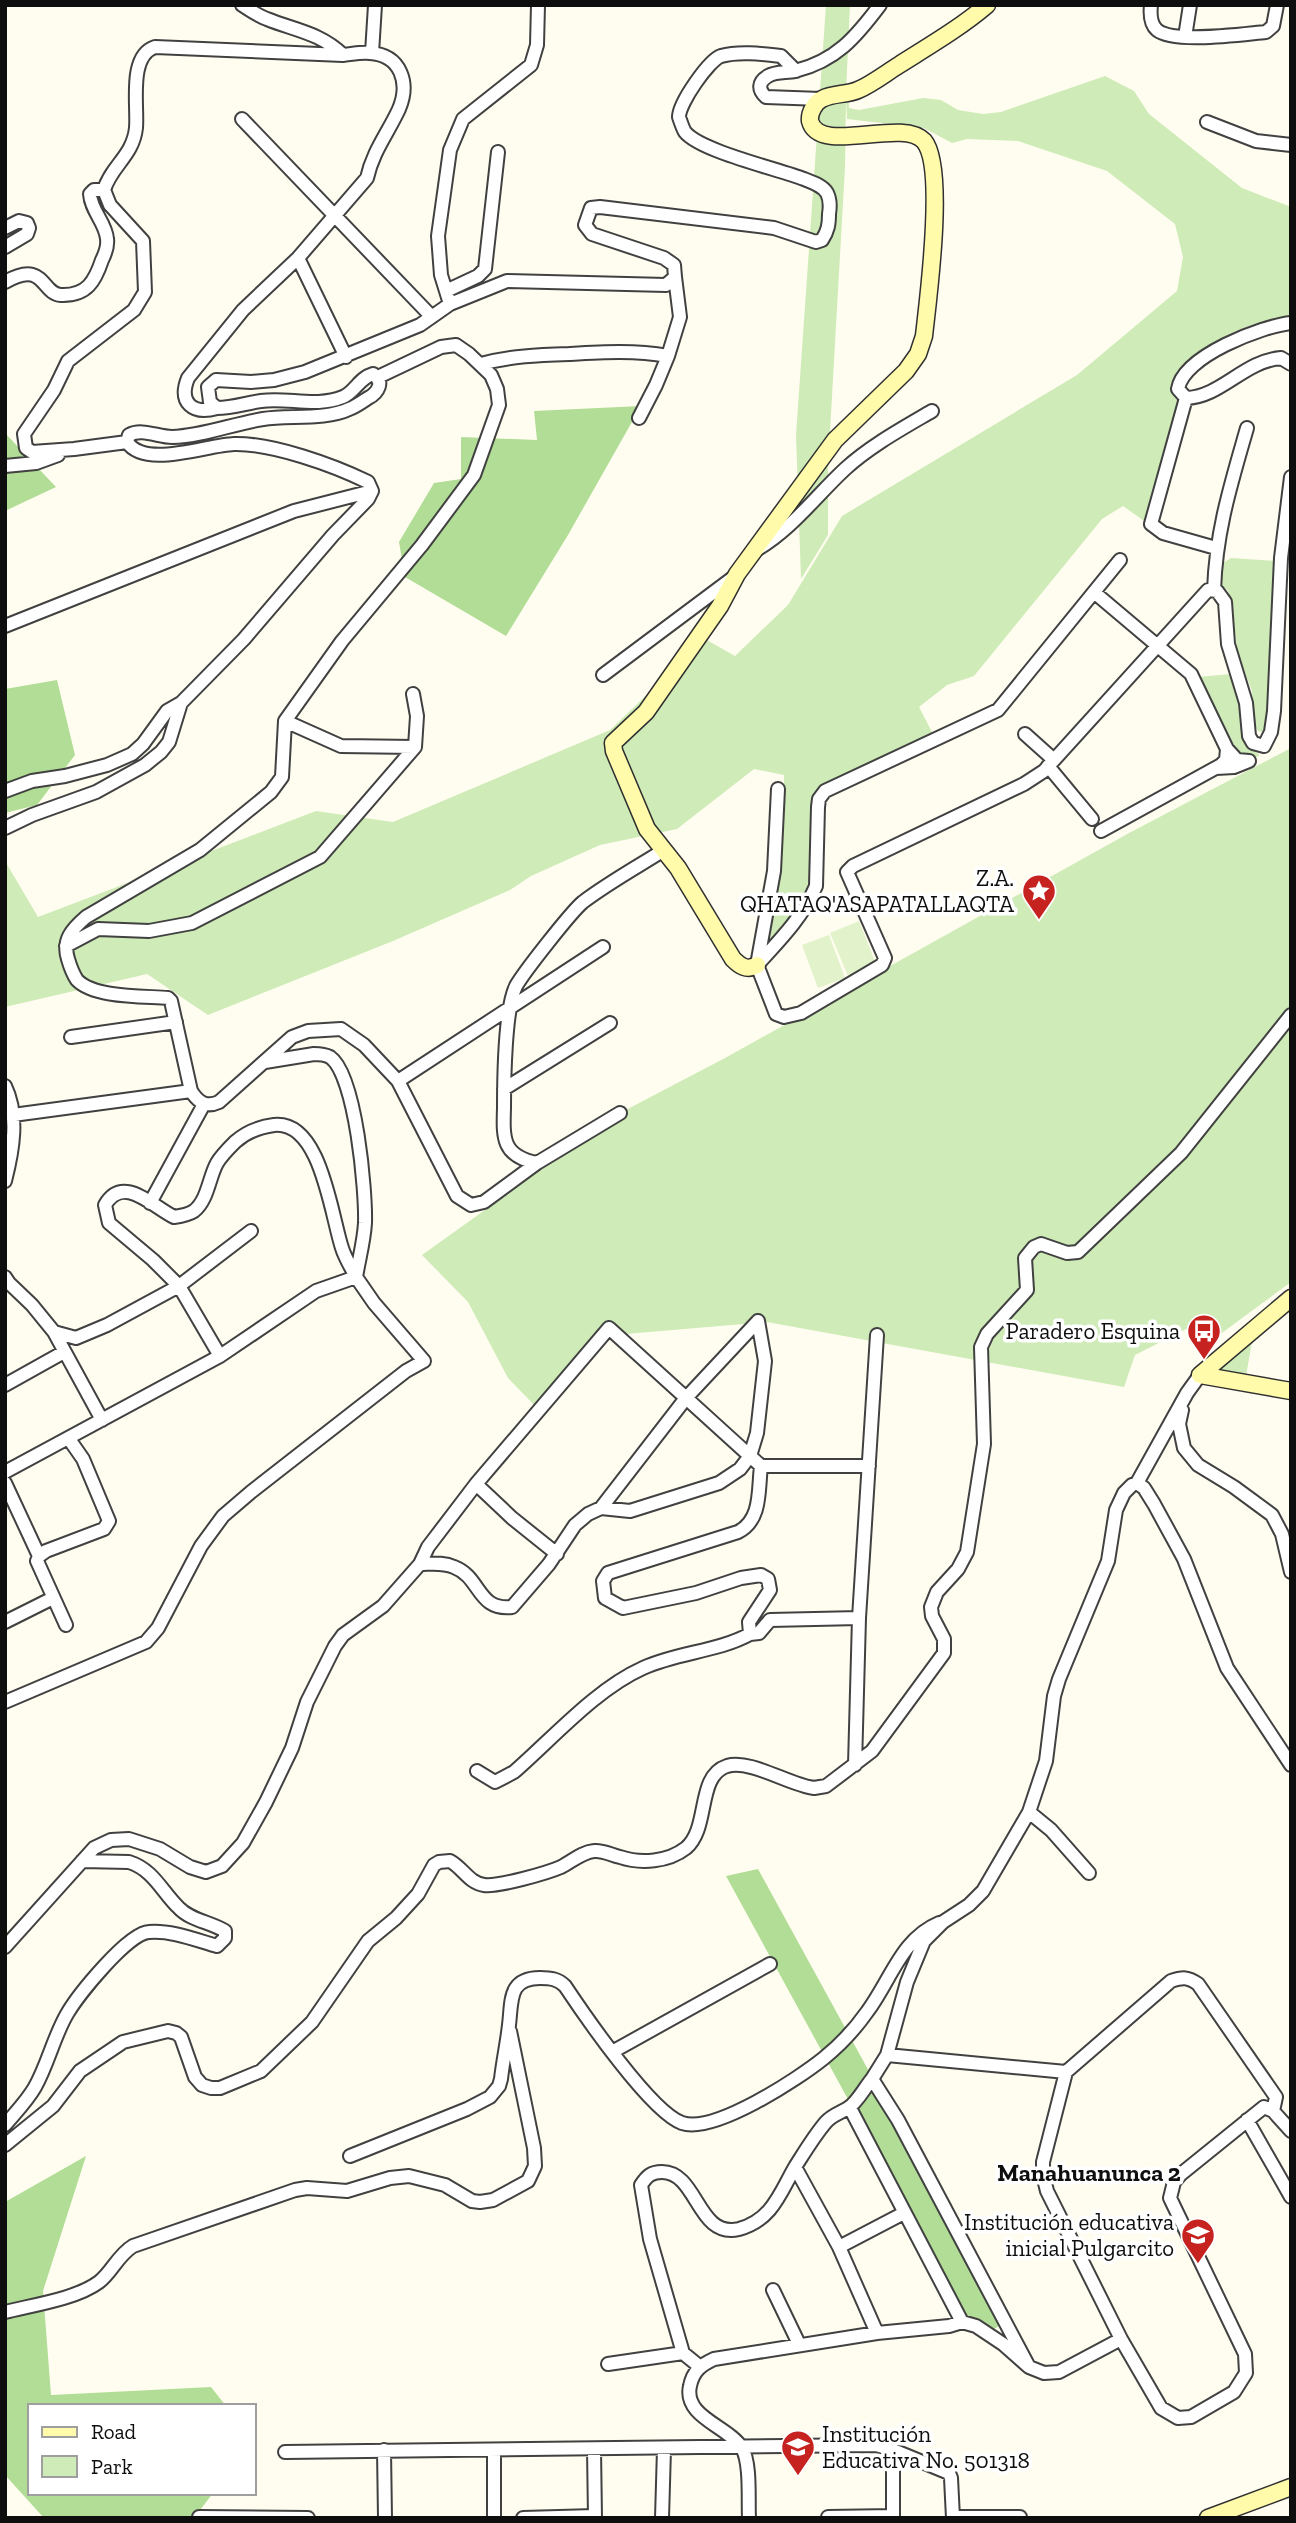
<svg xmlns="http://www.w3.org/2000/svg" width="1296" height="2523" viewBox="0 0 1296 2523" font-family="'Zilla Slab',serif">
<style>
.green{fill:#cfebb7}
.forest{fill:#b2dd96}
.pitch{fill:#e2f2ca}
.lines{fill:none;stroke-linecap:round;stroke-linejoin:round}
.street-casing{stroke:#414141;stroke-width:16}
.secondary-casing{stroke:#303030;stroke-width:19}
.street{stroke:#fff;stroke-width:12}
.secondary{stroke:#fffbab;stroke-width:16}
.labels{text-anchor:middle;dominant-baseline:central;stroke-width:7;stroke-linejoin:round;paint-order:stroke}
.poi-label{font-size:23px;fill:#0e0e0e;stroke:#fff;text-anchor:end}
.neighbourhood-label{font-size:24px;font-weight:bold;fill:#0e0e0e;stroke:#fff}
</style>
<rect width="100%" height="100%" fill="#fffdf0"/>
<path class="green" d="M826,5H850L846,92H848L849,108L859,110L923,98L941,100L958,110L983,114L1001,112L1105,76L1134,91L1149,114L1242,188L1291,207V318C1247,318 1194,347 1172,385L1174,394L1179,401L1147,523L1123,506L1102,519L974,676L947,685L919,707L934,736L822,787L808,887L790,919L769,943L784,795V775L754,769L677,829L600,845L531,876L510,890L393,941L208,1015L147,974L5,1007V861L38,917L316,811L393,822L610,730L705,639L735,656L788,605L842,516L1077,375L1177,291L1183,257L1175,224L1107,171L1018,141L967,139L952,143L924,128L847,119L846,98L845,167L828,467V535L801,579L796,435Z
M1231,558L1277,561L1267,729L1262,732L1258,731L1253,722L1252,691L1238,655L1231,603L1228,591L1219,583L1220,565Z
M1231,674C1234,685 1238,695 1240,706C1245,726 1237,744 1259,754V756L1248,760L1230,746L1198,677Z
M1291,748V1282L1207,1344L1196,1324L1135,1355L1124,1387L767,1322L614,1335L537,1408L508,1378L468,1302L422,1255L620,1113L725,1058L1129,833Z
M1253,1336L1246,1376L1210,1373Z"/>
<path class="forest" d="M641,406L568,535L506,636L405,577L399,542L434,483L461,479V437L537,440L534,411Z
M5,433L56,487L5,511Z
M57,680L75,755L37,805L5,813V689Z
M758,1869L871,2075L1002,2324L994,2329L981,2320L967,2317L726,1876Z
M86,2156L43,2291L51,2395L211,2387L226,2406H30V2493H213L194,2518H44L5,2475V2202Z"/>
<path class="pitch" d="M859,921L876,964L848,976L830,933Z
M829,935L845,978L818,988L802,945Z"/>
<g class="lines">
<g class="street-casing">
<path id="street" d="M242,5C250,10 258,16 267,19C294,30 321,33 343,55
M538,5L537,45L531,65L463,119L450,150L438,236L441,275L450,304L507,281L666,285L675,277L674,265L664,258L592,234L585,225L591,208L600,207L774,228L816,242L822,240C828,231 829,224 829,214C830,208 830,199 827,193C823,186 812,182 804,179C778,169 700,151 685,132C683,129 680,120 679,117C679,103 709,60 721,56C739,51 763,54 781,56L796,71
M1151,5C1150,14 1150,24 1157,30C1174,44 1243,34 1266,32L1273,26L1277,5
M1185,37L1190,5
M372,53L375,5
M821,99L766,97C758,90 758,82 768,76C776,71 787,73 795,71C836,61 856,37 880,5
M242,119L431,316
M1207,122L1256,141L1291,145
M104,190C111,166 133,156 136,128C138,105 128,56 155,47L343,55C352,54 362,52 370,53C401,55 410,83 399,109C388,133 373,151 367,178L298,258L243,310L188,378C178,403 193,415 217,408
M5,228L19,221L27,223L29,228L27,234L5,247
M298,258L346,357
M5,282C45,259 41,294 61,295C87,296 95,281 102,260C105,254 108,246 107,239C106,223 91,211 90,194L94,190H104L110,205L143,241L145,292L134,310L68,361L54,390L24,434L26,448L32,452L74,449L127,442
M446,291L478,276L485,269L498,152
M1291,323C1262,326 1183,356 1178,389L1186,398C1221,397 1244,361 1281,358L1291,364
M481,364C510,356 539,355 569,354C603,352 635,350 668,356L680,317L675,277
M378,377L441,347L456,345L469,354L491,375L497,389L499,405L474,475L422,545L342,641L285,721L282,777L271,792L200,850L86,917C72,929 62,940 68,959C70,966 73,974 77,980C94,998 144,996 168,998L171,1001L191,1091C198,1102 206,1108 219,1102L292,1037L308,1031L341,1029L364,1045L398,1081L457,1196L471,1205L484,1202L537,1163L620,1113
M1186,398L1151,524L1163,533L1216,548
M639,418L656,385L668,356
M5,466L36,463L58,455
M756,550C791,530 816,496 845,469C870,446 903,428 932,411
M1214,590C1216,531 1231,484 1247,428
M1095,593L1191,674L1227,749L1226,760L1221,765L1101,831
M5,626L294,511L372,491
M603,675L734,577
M285,721L341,746L415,747
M1025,734L1054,760
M1048,766L1092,819
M1216,768L1234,767L1249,761L1237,760L1227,749
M778,789L774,871L757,965L776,1014L784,1017L801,1013L882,965L885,958L847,872L853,866L1024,784L1044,771L1208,590L1217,591L1225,602L1228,644L1246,703L1249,736L1253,743L1264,746L1271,732L1274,711L1281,558L1291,477
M5,791L32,781L65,776L107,765L132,754L143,744L167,711L181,703
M5,828L32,815L96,792L145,765L161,752L169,742L181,703L244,639L333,535L368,499L372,491L368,482C333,465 272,443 234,444C206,445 145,469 127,442L129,435C142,428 158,437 172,437C203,436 232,424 263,419C288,415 326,420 349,409C355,407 362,402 368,398C378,393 385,381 373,374C359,378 355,392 343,397C316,408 288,397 261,401C246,403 233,408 217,408L210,402L208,387L216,380L251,382L274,380L305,372L420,325L450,304
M66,946L98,929L149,931L192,923L320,857L415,747L417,716L413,694
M757,965C779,941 803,917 816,886L818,807L819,799L825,791L998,710L1120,560
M71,1037L176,1022
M398,1081L603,947
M5,1086C19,1115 13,1150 5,1181
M504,1089L610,1023
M13,1115L191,1091
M537,1163C502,1156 503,1138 504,1108C504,1080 505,1008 516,986C524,972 571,912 583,902C608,883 637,867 664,850
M150,1203L204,1104
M5,1277L9,1283L32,1305L54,1332L76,1338L107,1325L179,1286L153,1260L109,1223L105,1205C123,1174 152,1206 174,1217C181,1216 188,1215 194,1211C208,1200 209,1177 217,1163C221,1156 229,1148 235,1142C246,1132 259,1127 274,1125C321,1120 331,1215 342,1248C345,1258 351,1267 356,1277C359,1259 364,1241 365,1223C366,1192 356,1075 330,1057C326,1055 319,1054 314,1054L265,1062
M54,1332L102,1420
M220,1356L179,1286L251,1231
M5,1385L64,1352
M1182,1410L1179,1424L1184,1448L1198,1465L1234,1487L1272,1515L1282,1534L1291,1572
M761,1466C758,1490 762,1520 738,1532L608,1573L603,1581L605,1598L623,1608L696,1593L741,1578L761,1575L768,1579L770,1590L749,1622L750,1634L759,1633L770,1620L859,1618
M5,1472L220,1356L316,1291L356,1277L374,1303L424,1361L406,1371L251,1492L223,1516L201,1546L158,1628L146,1642L5,1702
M5,1483L39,1556
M1137,1483L1144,1488L1154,1504L1184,1559L1227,1668L1291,1765
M476,1484L512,1518L557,1554
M601,1508L686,1398L758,1321
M420,1564C431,1564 443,1562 454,1567C481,1577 477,1611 512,1607L549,1564L575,1525L588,1514L601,1508L630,1511L719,1483L740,1469L750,1456L757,1433L765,1361L758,1321
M5,1622L53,1598
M66,1625L37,1561L39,1556L46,1551L104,1529L109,1521L83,1459L69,1439
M855,1765L859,1618L877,1335
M477,1771L495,1782L514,1772C553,1738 596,1689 643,1668C678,1652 717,1652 750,1634
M1029,1812L1051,1830L1089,1873
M5,1947L94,1848L111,1840L129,1839L160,1849L190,1867L206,1872L222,1866L243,1843L266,1802L292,1748L307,1702L335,1646L343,1635L383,1606L420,1564L428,1547L476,1484L609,1328L761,1466H869
M612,2052L770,1964
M887,2055L1066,2072
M850,2108L962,2322
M1273,2111L1276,2097L1198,1984C1188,1977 1183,1977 1171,1981L1066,2072L1043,2162V2175L1047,2191L1121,2339L1161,2408L1178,2418L1191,2417L1234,2392L1246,2373L1245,2354L1170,2198L1174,2182L1181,2174L1264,2107L1273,2111L1291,2131
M1247,2120L1291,2197
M5,2125C15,2113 27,2101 35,2087C48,2064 54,2036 67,2014C78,1995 128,1933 149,1932C171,1930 196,1940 217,1946L225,1938V1931C210,1922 190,1920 179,1908C162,1892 154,1870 129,1862L82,1861
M5,2145L53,2106L80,2071L123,2042L168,2031L176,2033L181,2037L195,2077L202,2085L211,2088H220L261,2071L312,2022L368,1941L396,1918L418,1894L434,1865L439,1862L450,1861C463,1868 469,1883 484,1885C498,1887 547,1873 561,1867C571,1862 582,1852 594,1851C603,1850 611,1855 620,1857C641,1864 668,1862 686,1848C710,1828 696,1776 727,1766C751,1759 789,1785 814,1788L826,1786L872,1751L944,1653V1639L932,1616L931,1607L937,1592L958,1569L967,1552L984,1444L981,1347L987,1334L1027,1290L1025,1258L1034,1247L1041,1244L1067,1253L1078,1252L1181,1153L1291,1015
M350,2156L467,2109L490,2097L499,2086L501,2079C503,2061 507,2043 509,2025C512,2001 508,1978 540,1978C551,1978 558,1979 565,1986C585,2016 651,2112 682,2123C714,2134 798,2079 824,2058C840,2045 855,2029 867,2012C891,1980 901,1939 939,1923
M795,2167L839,2247L877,2333
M839,2247L904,2213
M773,2290L799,2344
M5,2312C33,2305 76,2299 99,2282C112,2272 118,2255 133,2246L295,2190L307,2188L347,2191L390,2178L409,2176L445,2185L472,2201L480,2202L493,2200L528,2181L535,2166L534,2148L510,2031
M608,2364L683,2353
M699,2366L683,2353L650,2239L641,2185C647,2176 651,2172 662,2172C698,2172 697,2239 739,2229C772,2220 780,2193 795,2167C804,2153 814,2136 826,2122C832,2115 840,2113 848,2108C857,2103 865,2087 872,2079
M1029,2367L898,2120L872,2079L887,2055L907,1982L924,1941L943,1922L969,1905L983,1891L1029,1812L1046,1761L1054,1696L1059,1679L1108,1561L1116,1510L1124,1493L1132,1485L1137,1483L1187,1393L1200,1375
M594,2449L595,2518
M384,2450L385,2518
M494,2450V2518
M893,2450V2518
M285,2452L876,2445L893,2450L949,2473L951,2478L953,2518
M199,2517L308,2518
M828,2517L893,2516
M953,2517H1020
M523,2518L595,2516
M662,2518L664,2449
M749,2518C748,2500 751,2463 742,2448C728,2426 683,2417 690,2386C693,2371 701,2365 714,2359L877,2333L949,2326L962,2322L976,2326L1003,2344L1029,2367L1044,2373L1059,2372L1121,2339"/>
</g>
<g class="secondary-casing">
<path id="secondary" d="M757,965C747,971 740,966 733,959L678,868L647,829L614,751L613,743L646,712L720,606L737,574L835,440L906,371L918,354L924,336C928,299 946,167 924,141C902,117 819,156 810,121C809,113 815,102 822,99C833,93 847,95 858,90C872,84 886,73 899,65C929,46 960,28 987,5
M1200,1375L1291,1298
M1200,1375L1291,1391
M1208,2518L1291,2487"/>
</g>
<use href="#street" class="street"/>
<use href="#secondary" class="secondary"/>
</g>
<defs>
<g id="sight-pin" transform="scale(1.75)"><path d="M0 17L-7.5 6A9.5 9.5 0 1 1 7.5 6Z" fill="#c52220" stroke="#fff"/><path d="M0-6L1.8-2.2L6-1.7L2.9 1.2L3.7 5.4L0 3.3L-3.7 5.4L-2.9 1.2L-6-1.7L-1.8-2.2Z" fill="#fff"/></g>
<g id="bus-pin" transform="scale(1.75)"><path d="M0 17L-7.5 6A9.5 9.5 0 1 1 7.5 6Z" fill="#c52220" stroke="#fff"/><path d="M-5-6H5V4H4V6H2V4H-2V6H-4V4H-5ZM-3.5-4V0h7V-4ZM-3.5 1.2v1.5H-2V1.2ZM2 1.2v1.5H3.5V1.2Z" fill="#fff"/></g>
<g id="school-pin" transform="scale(1.75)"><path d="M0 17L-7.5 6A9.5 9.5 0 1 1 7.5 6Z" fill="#c52220" stroke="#fff"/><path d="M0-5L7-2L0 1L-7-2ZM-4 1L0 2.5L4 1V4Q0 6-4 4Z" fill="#fff"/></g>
</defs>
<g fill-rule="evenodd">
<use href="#sight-pin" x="1039" y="891"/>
<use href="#bus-pin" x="1204" y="1331"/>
<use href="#school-pin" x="1198" y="2235"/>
<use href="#school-pin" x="798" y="2447"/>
</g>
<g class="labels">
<g class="poi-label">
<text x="1014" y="878">Z.A.<tspan x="1014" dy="26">QHATAQ'ASAPATALLAQTA</tspan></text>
<text x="1180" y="1331">Paradero Esquina</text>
<text x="1174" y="2222">Institución educativa<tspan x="1174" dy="26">inicial Pulgarcito</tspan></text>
<text x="822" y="2434" text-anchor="start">Institución<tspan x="822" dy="26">Educativa No. 501318</tspan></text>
</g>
<g class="neighbourhood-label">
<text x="1089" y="2172">Manahuanunca 2</text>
</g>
</g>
<rect width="1296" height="2523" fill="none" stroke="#0e0e0e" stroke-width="14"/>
<rect x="28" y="2404" width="228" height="91" fill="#ffffff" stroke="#9f9f9f" stroke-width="2"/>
<rect x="42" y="2427" width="35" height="10" fill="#fffbab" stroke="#9f9f9f" stroke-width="2"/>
<text x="91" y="2439" font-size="21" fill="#0e0e0e">Road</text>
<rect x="42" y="2456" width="35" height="21" fill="#cfebb7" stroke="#9f9f9f" stroke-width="2"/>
<text x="91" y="2474" font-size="21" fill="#0e0e0e">Park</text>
</svg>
